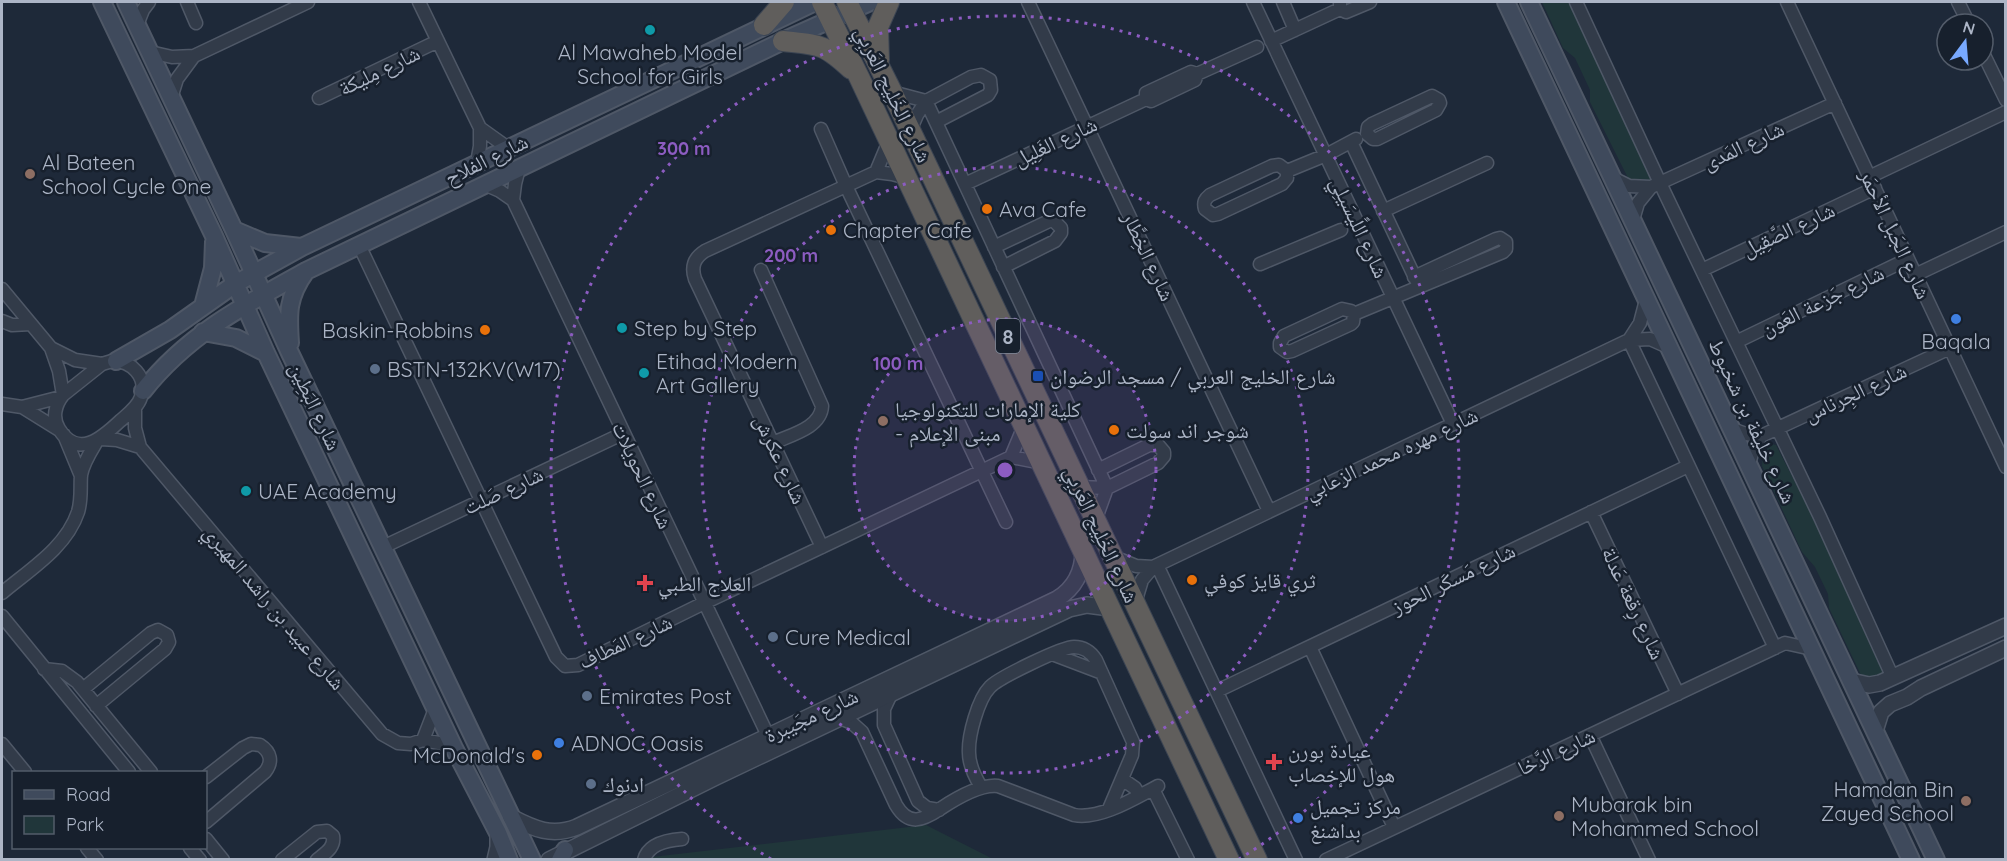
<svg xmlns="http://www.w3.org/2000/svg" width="2007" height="861" viewBox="0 0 2007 861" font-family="Quicksand,'Noto Naskh Arabic',sans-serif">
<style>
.green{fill:#20363a}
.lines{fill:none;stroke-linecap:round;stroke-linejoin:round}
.minor-casing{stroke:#4f5867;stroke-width:15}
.tertiary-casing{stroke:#4f5867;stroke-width:18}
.secondary-casing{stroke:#4f5867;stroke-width:20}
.trunk-casing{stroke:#3c4553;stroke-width:22}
.minor{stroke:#323b49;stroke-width:12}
.tertiary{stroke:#323b49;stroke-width:15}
.secondary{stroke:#3f4a5c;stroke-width:16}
.trunk{stroke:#605e5c;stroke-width:20}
.ring{fill:none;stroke:#8c5cc1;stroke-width:3;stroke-dasharray:3 6}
.culture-dot{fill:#0f9aa8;stroke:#17202d;stroke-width:2}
.education-dot{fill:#8d6e63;stroke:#17202d;stroke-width:2}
.food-dot{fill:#e8710a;stroke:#17202d;stroke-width:2}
.shop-dot{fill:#3f7fe0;stroke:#17202d;stroke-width:2}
.service-dot{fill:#5c6f8a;stroke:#17202d;stroke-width:2}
.transit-dot{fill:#1a4fb4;stroke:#17202d;stroke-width:2}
.health-dot{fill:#e0444e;stroke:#17202d;stroke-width:2}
.labels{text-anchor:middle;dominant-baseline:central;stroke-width:5;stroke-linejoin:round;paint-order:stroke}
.shield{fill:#17202d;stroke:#7f8898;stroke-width:1.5}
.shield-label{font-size:20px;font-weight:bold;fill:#acb5c6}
.poi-label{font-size:21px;fill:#acb5c6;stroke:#17202d;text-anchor:start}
.street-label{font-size:21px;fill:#acb5c6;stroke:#17202d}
.centre{fill:#8c5cc1;stroke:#17202d;stroke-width:3}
.ring-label{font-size:18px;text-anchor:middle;font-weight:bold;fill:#8c5cc1;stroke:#17202d;stroke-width:5;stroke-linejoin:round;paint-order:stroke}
</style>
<rect width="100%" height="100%" fill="#1e2939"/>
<path class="green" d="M1542,2H1571L1654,176L1647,185L1637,184L1628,178L1590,102V90L1575,58L1563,48Z
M1771,444L1776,445L1843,575L1882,662L1884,680L1867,682L1861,675L1829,608L1828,594L1815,567L1802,552L1762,466L1763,453Z
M926,825L993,859L653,860L652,857Z"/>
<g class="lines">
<g class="minor-casing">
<path id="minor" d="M187,2L196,23
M419,2L480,128V146L477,163
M1028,2L1269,511
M1253,2L1453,424
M1283,2L1295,30
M1576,2L1660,183L1820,517L1893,678
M1787,2L2006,467
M1958,2L1969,24
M1340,3V9L1346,12L1370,2
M137,25L143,10L149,2
M1271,41L1340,9
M150,52L172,57L194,56L308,2
M1983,53L2006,100
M1191,72L1197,74L1195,80L1151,101L1146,99V93Z
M1197,74L1257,47
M892,92L926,101
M1432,96L1439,100L1440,103L1436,110L1377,139H1373L1367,134L1368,127L1372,124Z
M171,98L177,79L194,56
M319,98L438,41
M926,101L1107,488
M480,128L508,148
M821,129L846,186L1006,522
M910,131L917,115L926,101L971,77L981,75L990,80L991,90L988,95L936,122
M1351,142L1418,284
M1279,165L1287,171V178L1282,184L1218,214L1213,215L1205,209C1203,202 1205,199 1210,195L1272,166Z
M1287,171L1326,155L1356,139
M876,172L889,141
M1869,177L2006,112
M1613,178L1629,186L1651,187
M484,184L500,191L513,200L771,742
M965,184L1146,99
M513,200L515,184L519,168
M1383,211L1487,163
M1633,220L1638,203L1651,187L1835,103
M359,245L556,657L565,666L578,665L704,603L1011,457L1042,463
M994,247L1049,221H1054L1061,228V233L1055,241L1003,267
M1260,264L1341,230
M761,270L822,406C821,428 790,435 773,443
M1702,270L1875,188
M1915,275L2006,232
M2,289L51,348L75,360L102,364
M1342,309L1351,311L1354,314L1353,322L1351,324L1292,351L1287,352L1280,347V343L1284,336Z
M1354,314L1503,252L1506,249V242L1500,238L1496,239L1414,277
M2,321L12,325L31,324
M1629,340L1775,648
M1629,340L1640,323L1646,300
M1736,342L1908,259
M51,348L59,371L63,395
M112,361C131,360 148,377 141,397C138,407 128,414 120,421C103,437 78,460 59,429C52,418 55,405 63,395L102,364Z
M2,404L22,407L61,397
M22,407L59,430
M135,408V428L140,447L382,734L398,743L411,744L423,740L439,743L454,748
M1732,429L1746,434L1761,436L1950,348
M64,435L81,476
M101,439L117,440L140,447
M1011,457L1024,426
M1749,464L1753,450L1761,436
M1079,487L1107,488L1158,463L1164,456V452L1158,445H1149L1098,470
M1591,512L1678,694
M1095,521L1107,488
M383,547L624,433
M822,547L695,279C691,267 694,258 705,251L876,172L892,174L907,178
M1114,557L1136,566L1153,567
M1157,565L1296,860
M2,593C29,570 66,548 78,512C82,499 80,487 81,475C83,463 91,451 97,441
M1135,603L1142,580L1153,567L1629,340L1650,339L1668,347
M2,616L129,772
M1310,647L1394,827
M1052,654L1102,673
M44,669L62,671L77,682L151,772
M83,689L151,633L158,630L167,635L169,642L165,649L96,706
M1217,691L1688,466
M891,694L884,709V725L918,801L927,808L939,810
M840,718L852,723L862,732L896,805C909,827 923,820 940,809C955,799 980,784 998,786L1074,815C1100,820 1135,798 1158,786
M1590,735L1649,860
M423,740L435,709
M2,744L25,772
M206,777L243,748L251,744L260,745C271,752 273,762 265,772L206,822
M1122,779L1135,788L1139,795
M981,787C975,777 969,765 969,753C968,736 978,699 990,687C998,678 1062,647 1074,647C1084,647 1091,652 1096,660L1133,742L1132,755L1109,809
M1153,789L1188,860
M206,839L223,860
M87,848L97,860
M190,848L200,860
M282,860L317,832L327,831L333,836C335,848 325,853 317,860
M644,860C648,844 668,840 682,839
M1326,860L1785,643L1812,649"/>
</g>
<g class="tertiary-casing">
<path id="tertiary" d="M1851,681L1869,685L1880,683L2006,626
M1875,731L1881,712L1890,704L1907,697L1921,688L2006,648
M511,817C534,829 552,837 577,827L1057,599C1075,588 1083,571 1083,551
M495,860L498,847V833
M549,860L716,777L1069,609L1087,605L1110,608"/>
</g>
<g class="secondary-casing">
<path id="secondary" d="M102,2L214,236L266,353L454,748L498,833L509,860
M126,2L234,230L290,353L532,860
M1506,2L1911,860
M1529,2L1936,860
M234,230L265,243L301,247
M203,306L213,268L214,242
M203,332L236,338L266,353
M290,343C288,314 287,297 306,271
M116,361L170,330L235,284L302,247L815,2
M143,391C187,335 244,305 306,271L783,41L870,2
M560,860L565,850"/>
</g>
<g class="trunk-casing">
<path id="trunk" d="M822,2L859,77L1229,860
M847,2L892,92L1257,860
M764,25L784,2
M783,41C819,45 823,43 851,69
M879,60L878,27L889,2"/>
</g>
<use href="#minor" class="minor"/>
<use href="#tertiary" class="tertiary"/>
<use href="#secondary" class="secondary"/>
<use href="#trunk" class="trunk"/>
</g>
<circle cx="1005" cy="470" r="151" fill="#8c5cc1" fill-opacity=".12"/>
<g class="ring">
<circle cx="1005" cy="470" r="151"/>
<circle cx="1005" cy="470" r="303"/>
<path d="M771 859A454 454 0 1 1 1239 859"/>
</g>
<g class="culture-dot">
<circle cx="650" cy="30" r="6"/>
<circle cx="622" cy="328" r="6"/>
<circle cx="644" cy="373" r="6"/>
<circle cx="246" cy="491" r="6"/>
</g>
<g class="education-dot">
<circle cx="30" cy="174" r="6"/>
<circle cx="883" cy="421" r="6"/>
<circle cx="1966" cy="801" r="6"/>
<circle cx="1559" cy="816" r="6"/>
</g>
<g class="food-dot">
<circle cx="987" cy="209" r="6"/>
<circle cx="831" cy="230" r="6"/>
<circle cx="485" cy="330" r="6"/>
<circle cx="1114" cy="430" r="6"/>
<circle cx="1192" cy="580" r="6"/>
<circle cx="537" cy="755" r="6"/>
</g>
<g class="shop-dot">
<circle cx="1956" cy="319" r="6"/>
<circle cx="559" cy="743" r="6"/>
<circle cx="1298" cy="818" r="6"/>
</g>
<g class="service-dot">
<circle cx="375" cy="369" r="6"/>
<circle cx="773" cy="637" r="6"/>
<circle cx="587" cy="696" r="6"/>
<circle cx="591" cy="784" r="6"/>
</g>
<rect class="transit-dot" x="1032" y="370" width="12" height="12" rx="3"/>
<g class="health-dot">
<path d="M642 574h6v6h6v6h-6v6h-6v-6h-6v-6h6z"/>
<path d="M1271 753h6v6h6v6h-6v6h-6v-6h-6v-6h6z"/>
</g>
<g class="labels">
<rect class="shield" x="996" y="319" width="24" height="34" rx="4.5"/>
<g class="shield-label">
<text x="1008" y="336">8</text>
</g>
<g class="poi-label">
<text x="650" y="52" text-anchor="middle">Al Mawaheb Model<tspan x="650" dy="24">School for Girls</tspan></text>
<text x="42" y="162">Al Bateen<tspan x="42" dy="24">School Cycle One</tspan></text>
<text x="999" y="209">Ava Cafe</text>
<text x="843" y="230">Chapter Cafe</text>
<text x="634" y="328">Step by Step</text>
<text x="473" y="330" text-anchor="end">Baskin-Robbins</text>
<text x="1956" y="341" text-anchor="middle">Baqala</text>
<text x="656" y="361">Etihad Modern<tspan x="656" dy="24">Art Gallery</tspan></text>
<text x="387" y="369">BSTN-132KV(W17)</text>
<text x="1050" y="376">شارع الخليج العربي / مسجد الرضوان</text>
<text x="895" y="409">كلية الإمارات للتكنولوجيا<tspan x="895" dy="24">- مبنى الإعلام</tspan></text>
<text x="1126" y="430">شوجر اند سولت</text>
<text x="258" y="491">UAE Academy</text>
<text x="1204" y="580">ثري قايز كوفي</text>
<text x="658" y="583">العلاج الطبي</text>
<text x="785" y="637">Cure Medical</text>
<text x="599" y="696">Emirates Post</text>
<text x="571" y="743">ADNOC Oasis</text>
<text x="1288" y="750">عيادة بورن<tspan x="1288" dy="24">هول للإخصاب</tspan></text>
<text x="525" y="755" text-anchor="end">McDonald's</text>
<text x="603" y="784">ادنوك</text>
<text x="1954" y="789" text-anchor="end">Hamdan Bin<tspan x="1954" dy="24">Zayed School</tspan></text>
<text x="1571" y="804">Mubarak bin<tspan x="1571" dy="24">Mohammed School</tspan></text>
<text x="1310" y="806">مركز تجميل<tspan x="1310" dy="24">بداشنغ</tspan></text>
</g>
<g class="street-label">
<text transform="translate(379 70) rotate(-26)">شارع مِليكة</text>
<text transform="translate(894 94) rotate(64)">شارع الخَلِيج العَربِي</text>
<text transform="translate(1055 141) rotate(-25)">شارع الغَلِيل</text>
<text transform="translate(1743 145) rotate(-25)">شارع المَدى</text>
<text transform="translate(486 159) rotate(-26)">شارع الفلاح</text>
<text transform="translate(1360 227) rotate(65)">شارع اللِّيسَيلِي</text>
<text transform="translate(1788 229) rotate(-25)">شارع الصَّقِيل</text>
<text transform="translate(1896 234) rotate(65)">شارع الجَبل الأحمَر</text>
<text transform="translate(1149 256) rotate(65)">شارع الخِطَّار</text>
<text transform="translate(1822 300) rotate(-26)">شارع جَزعة العَون</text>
<text transform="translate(1855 392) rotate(-25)">شارع الجِرناس</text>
<text transform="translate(316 406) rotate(65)">شارع البَطِين</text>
<text transform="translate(1753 421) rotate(65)">شارع خليفة بن شخبوط</text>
<text transform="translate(1391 453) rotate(-25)">شارع مهره محمد الزعابي</text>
<text transform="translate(781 459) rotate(65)">شارع عكرش</text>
<text transform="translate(643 475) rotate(65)">شارع الحويلات</text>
<text transform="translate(503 490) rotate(-25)">شارع صَلت</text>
<text transform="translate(1102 534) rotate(65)">شارع الخَلِيج العَربِي</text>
<text transform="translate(1453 578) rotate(-26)">شارع مَسكَر الحوز</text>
<text transform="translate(1634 603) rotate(65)">شارع رِقعة عَدلة</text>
<text transform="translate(275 607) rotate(50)">شارع عبيد بن راشد المهيري</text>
<text transform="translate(625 641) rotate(-25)">شارع المَطاف</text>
<text transform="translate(811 715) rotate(-25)">شارع مجَيبرة</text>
<text transform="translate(1556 751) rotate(-25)">شارع الرَّخا</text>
</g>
</g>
<circle cx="1005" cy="470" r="9" class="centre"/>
<g class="ring-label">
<text x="684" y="155">300 m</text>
<text x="791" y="262">200 m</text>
<text x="898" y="370">100 m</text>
</g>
<rect width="2007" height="861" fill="none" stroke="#acb5c6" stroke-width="6"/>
<rect x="12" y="771" width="195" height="78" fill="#17202d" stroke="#535c6a" stroke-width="1.5"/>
<rect x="24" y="790" width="30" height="9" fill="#3f4a5c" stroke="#535c6a" stroke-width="1.5"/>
<text x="66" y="801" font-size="18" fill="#acb5c6">Road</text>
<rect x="24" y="816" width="30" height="18" fill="#20363a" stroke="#535c6a" stroke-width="1.5"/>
<text x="66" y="831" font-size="18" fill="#acb5c6">Park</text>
<g transform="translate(1965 42) rotate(16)"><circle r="28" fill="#17202d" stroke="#535c6a" stroke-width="1.5"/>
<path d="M0-4.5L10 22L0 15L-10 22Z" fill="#78a9ff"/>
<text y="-9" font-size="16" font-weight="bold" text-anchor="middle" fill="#acb5c6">N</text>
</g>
</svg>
